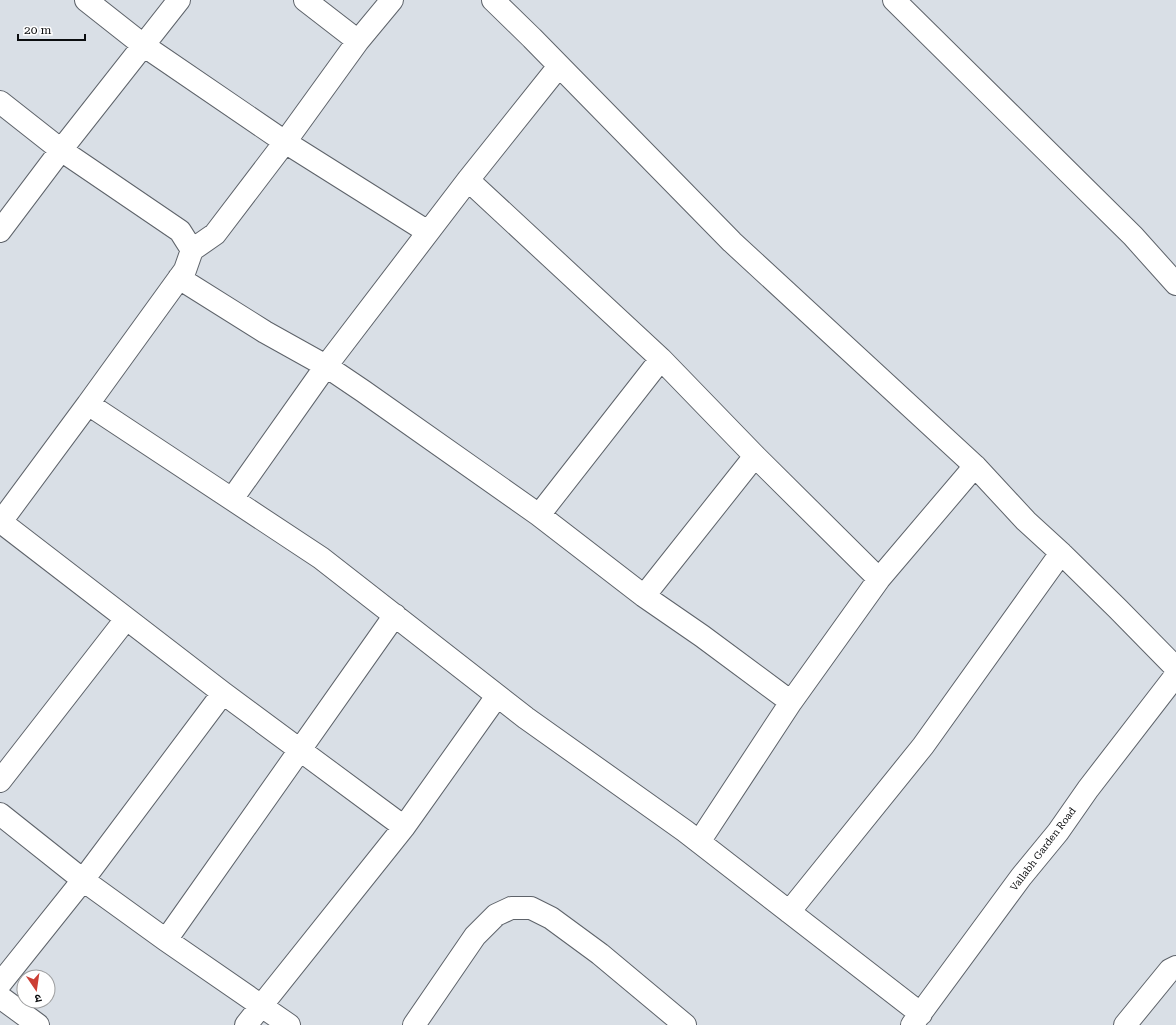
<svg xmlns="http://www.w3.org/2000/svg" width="1176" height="1025" viewBox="0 0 1176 1025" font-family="'Roboto Serif','Noto Sans Devanagari',serif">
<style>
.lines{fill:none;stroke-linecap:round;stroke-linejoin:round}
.minor-casing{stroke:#5e636a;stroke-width:24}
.minor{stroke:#fff;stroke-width:22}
.labels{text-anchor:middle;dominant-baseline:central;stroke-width:3;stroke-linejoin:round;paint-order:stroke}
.street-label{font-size:10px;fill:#0b0d0f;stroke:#fff}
</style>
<rect width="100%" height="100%" fill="#d9dfe6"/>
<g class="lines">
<g class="minor-casing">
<path id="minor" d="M86,0L143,45L285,142L428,232
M305,0L358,41
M493,0L532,38L732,242L975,466L1026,521L1061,553L1118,609L1176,668
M894,0L1133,236L1176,284
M0,102L61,150L180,231L192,250L185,270L88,404
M468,180L661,359L755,456L879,579
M0,231L61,150L179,0
M192,250L215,234L285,142L358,41L392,0
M179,278L265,332L326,366L363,391L539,515L644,596L702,636L791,702
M232,499L326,366L468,180L559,66
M539,515L661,359
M1,522L223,693L404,827
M0,523L88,404L321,558L526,718L685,831L921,1014
M644,596L755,456
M0,781L126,619
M0,814L83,880L166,940L289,1025
M699,842L791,702L879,579L975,466
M789,912L923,746L1061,553
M166,940L395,615
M0,984L83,880L223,693
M0,997L38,1025
M246,1025L404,827L497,696
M414,1025L475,936L496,915L511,908H531L551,918L600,954L685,1025
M912,1025L1021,877L1058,832L1088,789L1176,675
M1125,1025L1170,970L1176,967"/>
</g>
<use href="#minor" class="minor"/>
</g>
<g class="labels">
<g class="street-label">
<text transform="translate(1043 849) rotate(-53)">Vallabh Garden Road</text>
</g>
</g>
<g transform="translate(36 989) rotate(167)"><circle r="19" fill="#ffffff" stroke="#9d9e9f"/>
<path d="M0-3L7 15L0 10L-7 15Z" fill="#cc3e34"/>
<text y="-6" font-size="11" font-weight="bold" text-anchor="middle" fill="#0b0d0f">उ</text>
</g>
<path d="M18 34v6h67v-6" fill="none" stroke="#0b0d0f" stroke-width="2"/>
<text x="24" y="34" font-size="12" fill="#0b0d0f" stroke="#ffffff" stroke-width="3" paint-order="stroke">20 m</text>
</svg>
